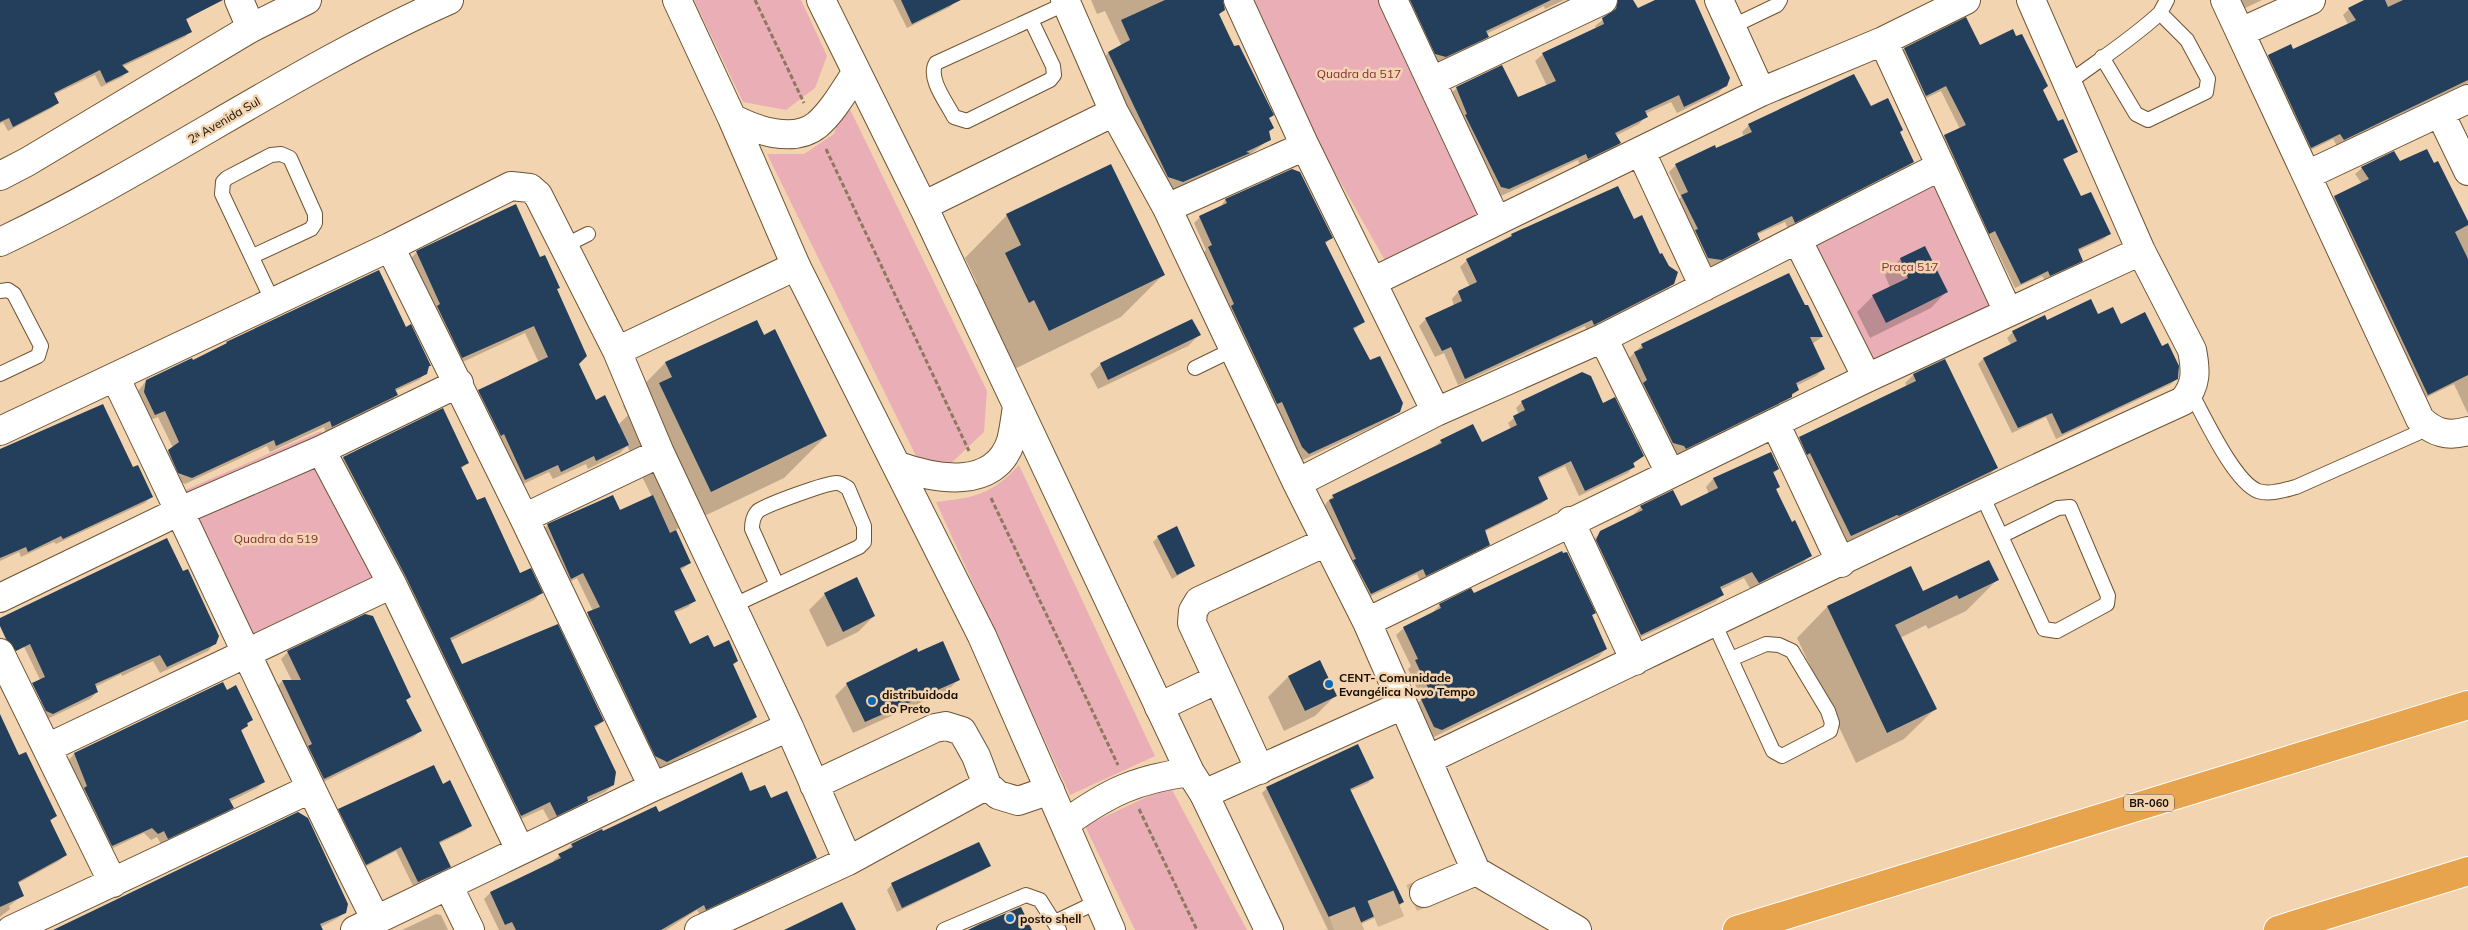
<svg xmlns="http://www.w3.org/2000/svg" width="2468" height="930" viewBox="0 0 2468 930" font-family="Mulish,sans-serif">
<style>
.green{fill:#eaafb6}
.shadow{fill:#0003}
.building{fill:#243f5b}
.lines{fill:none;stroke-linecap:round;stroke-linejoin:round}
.minor-tunnel{stroke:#d2b696;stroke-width:28;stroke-dasharray:28 14;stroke-linecap:butt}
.service-casing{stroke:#6d5332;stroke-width:16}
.minor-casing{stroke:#6d5332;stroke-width:30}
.tertiary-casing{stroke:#6d5332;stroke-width:30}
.secondary-casing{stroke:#6d5332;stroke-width:30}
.motorway-casing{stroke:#fff;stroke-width:30}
.path{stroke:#8e7860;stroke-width:3;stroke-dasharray:5 2.5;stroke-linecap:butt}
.service{stroke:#fff;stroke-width:14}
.minor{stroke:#fff;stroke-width:28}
.tertiary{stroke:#fff;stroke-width:28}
.secondary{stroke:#fff;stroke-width:28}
.motorway{stroke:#e7a44c;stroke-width:28}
.poi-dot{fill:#0d69b6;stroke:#f3d4b0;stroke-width:2}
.labels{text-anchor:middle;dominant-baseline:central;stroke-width:5;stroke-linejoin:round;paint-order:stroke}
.shield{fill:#f3d4b0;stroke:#594936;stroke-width:1}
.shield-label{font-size:11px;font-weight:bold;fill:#170d02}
.park-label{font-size:12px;fill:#842c3f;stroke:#f3d4b0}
.street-label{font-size:12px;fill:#170d02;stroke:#f3d4b0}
.poi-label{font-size:12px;font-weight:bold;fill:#170d02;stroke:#f3d4b0;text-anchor:start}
</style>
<rect width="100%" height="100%" fill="#f3d4b0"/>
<path class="green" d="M694,0H801L827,56L815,88L786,110L743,102Z
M1237,0H1403L1495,210L1387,264Z
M845,99L987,391L984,432L945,469L916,456L767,154H804L834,134Z
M1944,168L2008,298L1866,366L1803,241Z
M321,431L389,572L237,646L169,497Z
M1019,465L1155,756L1070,795L936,502C974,498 993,494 1019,465Z
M1170,786L1247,930H1135L1085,826Z"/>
<path class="shadow" d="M0,0H196L201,10L185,21L190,32L185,37L122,67L127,72L122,77L101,87L95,75L53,95L57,103L52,108L8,131L3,122L0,124Z
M893,0H954L955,2L950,7L907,28Z
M1091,0H1217L1222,11L1218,15L1272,115L1268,119L1273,128L1268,133L1270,139L1240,162L1173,190L1160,185L1100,62L1108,53L1122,47L1105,11L1097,14Z
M1399,0H1564L1545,9L1544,6L1486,34L1487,37L1480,44L1438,64L1428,61Z
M1609,0H1628L1637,10L1658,0H1686L1726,85L1718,93L1677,113L1671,102L1645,114L1646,116L1639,124L1615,136L1620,143L1612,150L1580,166L1578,160L1501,196L1494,194L1449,95L1457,88L1517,99L1547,86L1535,61L1543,54L1596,29L1595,26L1610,14Z
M2232,0H2262L2239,11Z
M2368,0H2468V83L2337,146L2333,139L2305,153L2262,62L2268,56L2292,50L2348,24L2343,15L2349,9Z
M1966,19L1979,47L2042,90L2057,123L2077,151L2062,161L2080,198L2109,234L2104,239L2078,251L2082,260L2076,266L2045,280L2042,276L2015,288L1990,236L1984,239L1939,142L1944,136L1960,129L1941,91L1920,101L1899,55L1904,49Z
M1870,108L1899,133L1913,162L1906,169L1788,229L1785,222L1756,235L1759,240L1752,247L1714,266L1701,265L1675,203L1681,197L1669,172L1676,165L1744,137L1742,132L1749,125Z
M2393,153L2400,163L2468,225V414L2454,384L2421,400L2329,203L2335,197L2362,184L2355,174L2362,168Z
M1292,170L1331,238L1325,244L1364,322L1353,330L1399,411L1392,418L1303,460L1297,453L1202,254L1206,250L1194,223L1200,217L1220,208L1225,200Z
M1007,215L1163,275L1121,317L1006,373L963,296L977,283L965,258Z
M1512,235L1673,283L1666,291L1587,331L1585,326L1458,385L1444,353L1435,357L1419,326L1426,319L1454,306L1452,299L1458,292L1470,287L1460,267L1467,260Z
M1924,247L1946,292L1931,308L1870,338L1857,312L1873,296L1890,288L1885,275L1900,259Z
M417,252L540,259L556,289L577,364L595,402L618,425L628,415L623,406L665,363L756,321L826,436L784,478L675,530L690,563L680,571L694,601L688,607L674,613L690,646L714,649L737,661L732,666L756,717L750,724L660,768L649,762L581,620L593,611L577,578L564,585L541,532L547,526L613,497L619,511L652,497L627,446L620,453L588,469L586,464L553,479L549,472L517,487L471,399L479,391L539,363L525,333L454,366L409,260Z
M1807,306L1822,337L1812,344L1824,369L1816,376L1796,386L1798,390L1783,404L1678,456L1665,451L1627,360L1642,345Z
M2098,315L2120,326L2177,378L2171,384L2056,439L2046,417L2012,433L1978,364L1983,359L2011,345L2007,338L2013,332L2047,321Z
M405,329L430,365L426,373L419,380L395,391L396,395L390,402L326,433L324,427L270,452L267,446L185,484L172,479L162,457L173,448L158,417L148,421L138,399V391L146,381L193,361L222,347L227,343Z
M1199,335L1188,346L1098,389L1090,374L1101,364Z
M1944,361L1996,468L1988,476L1890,523L1889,522L1843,544L1792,446L1800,438L1907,387L1905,383L1913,375Z
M1522,402L1603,404L1643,456L1632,465L1633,467L1628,473L1579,496L1565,466L1538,479L1547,499L1541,504L1484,532L1488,544L1482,550L1420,581L1417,574L1365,599L1324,507L1327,502L1333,496L1435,446L1441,441L1481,443L1511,429L1508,423L1519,414L1516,408Z
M442,410L467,463L461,469L476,502L520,574L541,593L534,600L450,641L461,666L603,721L594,729L613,785L605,792L588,800L580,807L550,822L543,809L514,822L336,465L343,458Z
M48,428L133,468L152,496L145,503L56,544L54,542L21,557L19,552L0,561V450Z
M1771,453L1778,469L1773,474L1778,487L1776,490L1791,524L1810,555L1803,563L1751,590L1744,578L1720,590L1722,595L1715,602L1633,641L1593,540L1601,532L1633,515L1641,507L1680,508L1709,494L1706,487L1713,479Z
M1158,537L1194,566L1172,579L1153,542Z
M1910,567L1922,593L1997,580L1966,611L1928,629L1926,625L1900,638L1935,709L1904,739L1856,763L1797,638L1827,607Z
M825,594L874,616L858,632L827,647L809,610Z
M1440,605L1594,613L1591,616L1606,649L1598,657L1434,737L1426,734L1414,707L1422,699L1408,669L1411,666L1396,635L1404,628L1432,613Z
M10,618L215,643L208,651L160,673L153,661L122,676L121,674L95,687L97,692L90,699L45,720L34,707L48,696Z
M288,652L420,731L414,737L317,785L276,688L282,681H292L281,659Z
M917,654L959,679L947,691L853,733L835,696L847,684Z
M1288,677L1335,696L1315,716L1284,731L1268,697Z
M222,683L226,692L251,720L241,732L264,782L257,788L229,802L232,808L225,814L161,844L157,837L151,840L144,833L105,852L68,761L74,754Z
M0,724L55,816L50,822L66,855L59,861L17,884L22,896L9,906L10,909L0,917Z
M1373,778L1368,783L1350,791L1403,902L1398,907L1348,930H1328L1262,793L1267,788Z
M443,785L470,826L465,831L438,844L449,866L444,871L413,886L396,851L361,869L334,815L339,810Z
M750,792L770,800L815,857L809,863L700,915L697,910L666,930H499L484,899L490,893L554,863L553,861L572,845L658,813Z
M979,843L989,866L984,870L897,912L887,890L892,884Z
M345,912L338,918L315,930H62Z
M436,914L441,915L448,930H402Z"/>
<path class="building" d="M0,0H223L186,19L192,32L122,65L129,72L106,83L100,70L54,93L59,103L13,127L9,118L0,122Z
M901,0H961L912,24Z
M1165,0H1223L1225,10L1219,14L1234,46L1239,45L1274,115L1269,118L1274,128L1269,131L1271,140L1246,152L1250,153L1183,182L1168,177L1108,52L1130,40L1121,20Z
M1410,0H1551L1486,31L1489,37L1446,57L1435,54Z
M1618,0H1633L1638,8L1655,0H1695L1730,78L1727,86L1684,107L1679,95L1645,111L1648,117L1615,133L1621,143L1588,159L1586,154L1509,189L1501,187L1465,115L1467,114L1456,87L1502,65L1518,97L1556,81L1542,53L1604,24L1602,18L1616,9Z
M2364,0H2385L2388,7L2403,0H2468V80L2344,140L2340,134L2311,148L2268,55L2291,44L2293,49L2356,20L2348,8Z
M1966,17L1980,45L2013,29L2016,36L2022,34L2048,86L2043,90L2058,121L2063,119L2078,152L2063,159L2081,196L2091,192L2111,234L2078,249L2083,261L2050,276L2048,271L2021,284L1995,231L1989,234L1944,135L1966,125L1946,86L1926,96L1904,48Z
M1854,74L1871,106L1888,98L1903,130L1900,132L1914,162L1795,223L1792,216L1757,233L1760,240L1722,260L1708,258L1695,230L1698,229L1681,195L1688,192L1675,164L1715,145L1716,148L1752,132L1748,124Z
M2427,149L2434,163L2438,161L2468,221V225L2455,232L2468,259V375L2428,395L2334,196L2369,179L2361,167L2394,151L2400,161Z
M1111,164L1165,275L1049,331L1034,300L1029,303L1005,253L1021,245L1006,214Z
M1292,169L1300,172L1333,238L1325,242L1365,322L1353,328L1370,360L1380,356L1403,403L1400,412L1309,454L1302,447L1282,402L1277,404L1231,306L1234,304L1208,247L1212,245L1199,216L1227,203L1225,199Z
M1618,186L1634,219L1642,215L1660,254L1662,253L1669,266L1678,272L1674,284L1596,324L1594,325L1592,320L1465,379L1451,347L1442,351L1425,318L1462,301L1458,291L1477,282L1466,259L1512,236L1511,234Z
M516,204L540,257L545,255L560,288L557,289L587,356L579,364L596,400L605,395L629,445L596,461L594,456L561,472L558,465L525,480L504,434L501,436L478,390L548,357L534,326L462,358L437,306L440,304L416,251Z
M1925,246L1948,292L1886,323L1872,295L1908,278L1900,258Z
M379,270L406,327L411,324L431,366H429L427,374L395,389L398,395L332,427L330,421L276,446L274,440L192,478L178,473L168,450L179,442L165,411L155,415L144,392L146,380L192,358L193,360L227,343L226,342Z
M1789,273L1805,305H1808L1823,337H1810L1825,369L1796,383L1799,390L1792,394V397L1686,449L1684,446L1673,443L1643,383L1647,380L1634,352L1643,348L1641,344Z
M2091,299L2098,314L2113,307L2121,324L2145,312L2162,346L2168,343L2179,366L2178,379L2062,434L2052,413L2018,428L1983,358L2017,341L2012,331L2045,315L2047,320Z
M1192,319L1201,335L1108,380L1100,363Z
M757,320L764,335L775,329L827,436L711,492L659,383L672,377L665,362Z
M1945,359L1998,468L1899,516L1897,515L1851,536L1810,453L1807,455L1799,437L1916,381L1913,374Z
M1582,372L1591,376L1603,403L1615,397L1644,456L1633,463L1635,467L1585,491L1571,461L1538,477L1548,499L1485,530L1490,545L1426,576L1423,569L1371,594L1353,560L1356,559L1329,500L1334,498L1332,495L1442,443L1440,440L1473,424L1482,442L1517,425L1513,416L1525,410L1521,401Z
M103,404L133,467L138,465L153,497L63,539L61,536L28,552L26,547L0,558V449Z
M443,408L469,463L461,467L477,500L485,497L520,573L531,568L543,593L450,638L462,664L558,624L604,721L594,726L616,772L614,785L587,797L588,801L557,816L550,802L521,816L406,577L343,457Z
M1771,452L1779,469L1773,472L1780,487L1776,489L1792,522L1795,520L1812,556L1759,583L1752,572L1720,587L1724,595L1641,635L1596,540L1600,531L1643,510L1640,506L1673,490L1681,506L1718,488L1713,478Z
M613,495L620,510L653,495L670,533L676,530L691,563L680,568L696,601L674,611L690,644L708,635L714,647L729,640L738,661L733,664L757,717L667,762L655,756L587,612L600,607L583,573L571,579L547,524Z
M1177,526L1195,566L1177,575L1157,536Z
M167,538L183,571L188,569L219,636L216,644L167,667L160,655L95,684L98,692L53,714L46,711L32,683L45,677L30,644L16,651L6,639L0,626V618Z
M1562,551L1563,553L1567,552L1596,613L1592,615L1607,649L1442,730L1434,727L1421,699L1431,694L1415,660L1418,659L1403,627L1441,608L1439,604L1471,588L1474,593Z
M1989,560L1999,580L1959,599L1957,595L1895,625L1937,709L1887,733L1827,606L1911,566L1923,591Z
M857,577L875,616L843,632L824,593Z
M365,614L373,616L411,697L406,700L422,731L324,779L308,746L312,744L282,680H301L287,651Z
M943,641L960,680L865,722L846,683L917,648L918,652Z
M1320,660L1337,696L1305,711L1288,676Z
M223,682L227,690L236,685L253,720L247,723L248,726L241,730L265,782L229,799L234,808L168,839L164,831L158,834L152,828L112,846L84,788L87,786L74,753Z
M0,714L19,755L26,752L57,816L50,820L67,855L18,882L24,896L0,907Z
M1358,744L1374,778L1350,789L1404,902L1345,930H1335L1266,787Z
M434,765L443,784L450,780L472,826L439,842L451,867L418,882L401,847L366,865L338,809Z
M742,772L750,791L765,785L771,798L787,791L817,858L706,910L704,905L661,930H516L512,922L505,925L490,892L561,858L558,854L573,847L571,844L602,829L603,831L656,806L659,812Z
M298,812L308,818L348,904L346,913L320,924L323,930H53Z
M979,842L991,866L902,908L891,883Z
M842,902L856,930H784Z
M1021,907L1032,930H968L980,924Z"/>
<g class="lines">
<path class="minor-tunnel" d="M1334,930L1424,893"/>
<g class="service-casing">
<path id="service" d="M2160,13L2167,0
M1031,20L1053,66L1054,75L1050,80L967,121L954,117C947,103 927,78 936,63L1067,3
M1731,27L1777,5L1780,0
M2068,83C2099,60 2132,39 2160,13L2187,40L2208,79L2206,92L2148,120L2136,114L2102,57
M564,246L588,234
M253,256L311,229L315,223V214L290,158L281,154L271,155L227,178L223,182L222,194L273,302
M0,291L8,290L14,294L41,346L38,356L0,374
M1195,368L1234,349
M2191,393C2204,416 2234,482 2258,491C2270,495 2284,490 2296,487L2429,428
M1981,493L2044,629L2057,631L2107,604L2108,596L2070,507L2058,508L2001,536
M732,606L859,547L864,542V526L848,488C844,486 841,483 837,483C828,482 766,505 758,511C753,516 752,522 752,529L777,585
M1714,623L1773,751L1782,756L1830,731L1832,723L1828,711L1792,651L1779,645L1766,644L1731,659
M1055,922L1099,901
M944,930L1026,895L1040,900L1059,930"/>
</g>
<g class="minor-casing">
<path id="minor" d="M239,0L251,28
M1065,0L1114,112L1167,208L1297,483L1367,622L1476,871L1577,930
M1238,0L1305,146L1436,412
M1393,0L1496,220
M1719,0L1761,92
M2225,0L2420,419C2434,433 2448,437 2468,431
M2241,32L2311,0
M1883,41L2008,312
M1432,81L1603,0
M2440,113L2468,171
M1641,152L1704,287
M2307,175L2468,99
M923,206L1114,112
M1167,208L1305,146
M1797,239L1867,378
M390,247L524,518L653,787
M1372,282L1761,92L1883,41L1966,0
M1603,338L1670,473
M617,351L796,266
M115,377C203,557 285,741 376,920
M1775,423L1841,563
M0,431L390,247L511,186L530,188L538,195L617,351L660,453L789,727L848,861
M321,450L392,584L520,850
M1297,483L1436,412L1603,338L1941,166
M524,518L660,453
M1570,521L1635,661
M0,598L180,511L321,450L459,383
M1367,622L1867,378L2141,251
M0,653L113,883
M1159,707L1218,679
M47,748L392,584
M1429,759C1680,639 1930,516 2183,401C2197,385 2196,370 2192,350L2141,251L2031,0
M1260,770L1192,623L1193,611L1199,601L1326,542
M814,785L935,728L946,726L962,731L976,756L987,785L998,795L1018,801L1050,790
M1204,794L1403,705
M448,885L470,930
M1424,893L1476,871
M11,930L310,789
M355,930L653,787L789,727
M699,930L848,861L987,785"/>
</g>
<g class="tertiary-casing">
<path id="tertiary" d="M0,176L27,162L251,28L307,0
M0,242C154,169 294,69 449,0"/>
</g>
<g class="secondary-casing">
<path id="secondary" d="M677,0L732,118L796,266L982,636L1111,930
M821,0L923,206L1190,772L1204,794L1269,930
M732,118C755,130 793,144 817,125C833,111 844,91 856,73
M898,466C935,479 995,491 1011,441C1014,430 1015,418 1017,407
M1066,823C1109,792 1137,779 1190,772"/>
</g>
<g class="motorway-casing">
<path id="motorway" d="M1737,930L2468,705
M2278,930L2468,871"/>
</g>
<path class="path" d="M755,0L804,103
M826,149L969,451
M991,498L1118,765
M1139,809L1197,930"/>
<use href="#service" class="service"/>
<use href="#minor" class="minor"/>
<use href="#tertiary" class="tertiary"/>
<use href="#secondary" class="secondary"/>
<use href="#motorway" class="motorway"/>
</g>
<g class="poi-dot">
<circle cx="1329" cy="684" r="5"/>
<circle cx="872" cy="701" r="5"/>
<circle cx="1010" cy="918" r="5"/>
</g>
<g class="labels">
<rect class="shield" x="2124" y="794.5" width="50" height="17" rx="4"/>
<g class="shield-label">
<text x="2149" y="803">BR-060</text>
</g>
<g class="park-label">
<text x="1359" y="73">Quadra da 517</text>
<text x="1910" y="266">Praça 517</text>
<text x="276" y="538">Quadra da 519</text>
</g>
<g class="street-label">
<text transform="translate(224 120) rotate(-30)">2ᵃ Avenida Sul</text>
</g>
<g class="poi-label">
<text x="1339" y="677">CENT- Comunidade<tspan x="1339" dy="14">Evangélica Novo Tempo</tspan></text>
<text x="882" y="694">distribuidoda<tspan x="882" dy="14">do Preto</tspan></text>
<text x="1020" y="918">posto shell</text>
</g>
</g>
</svg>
